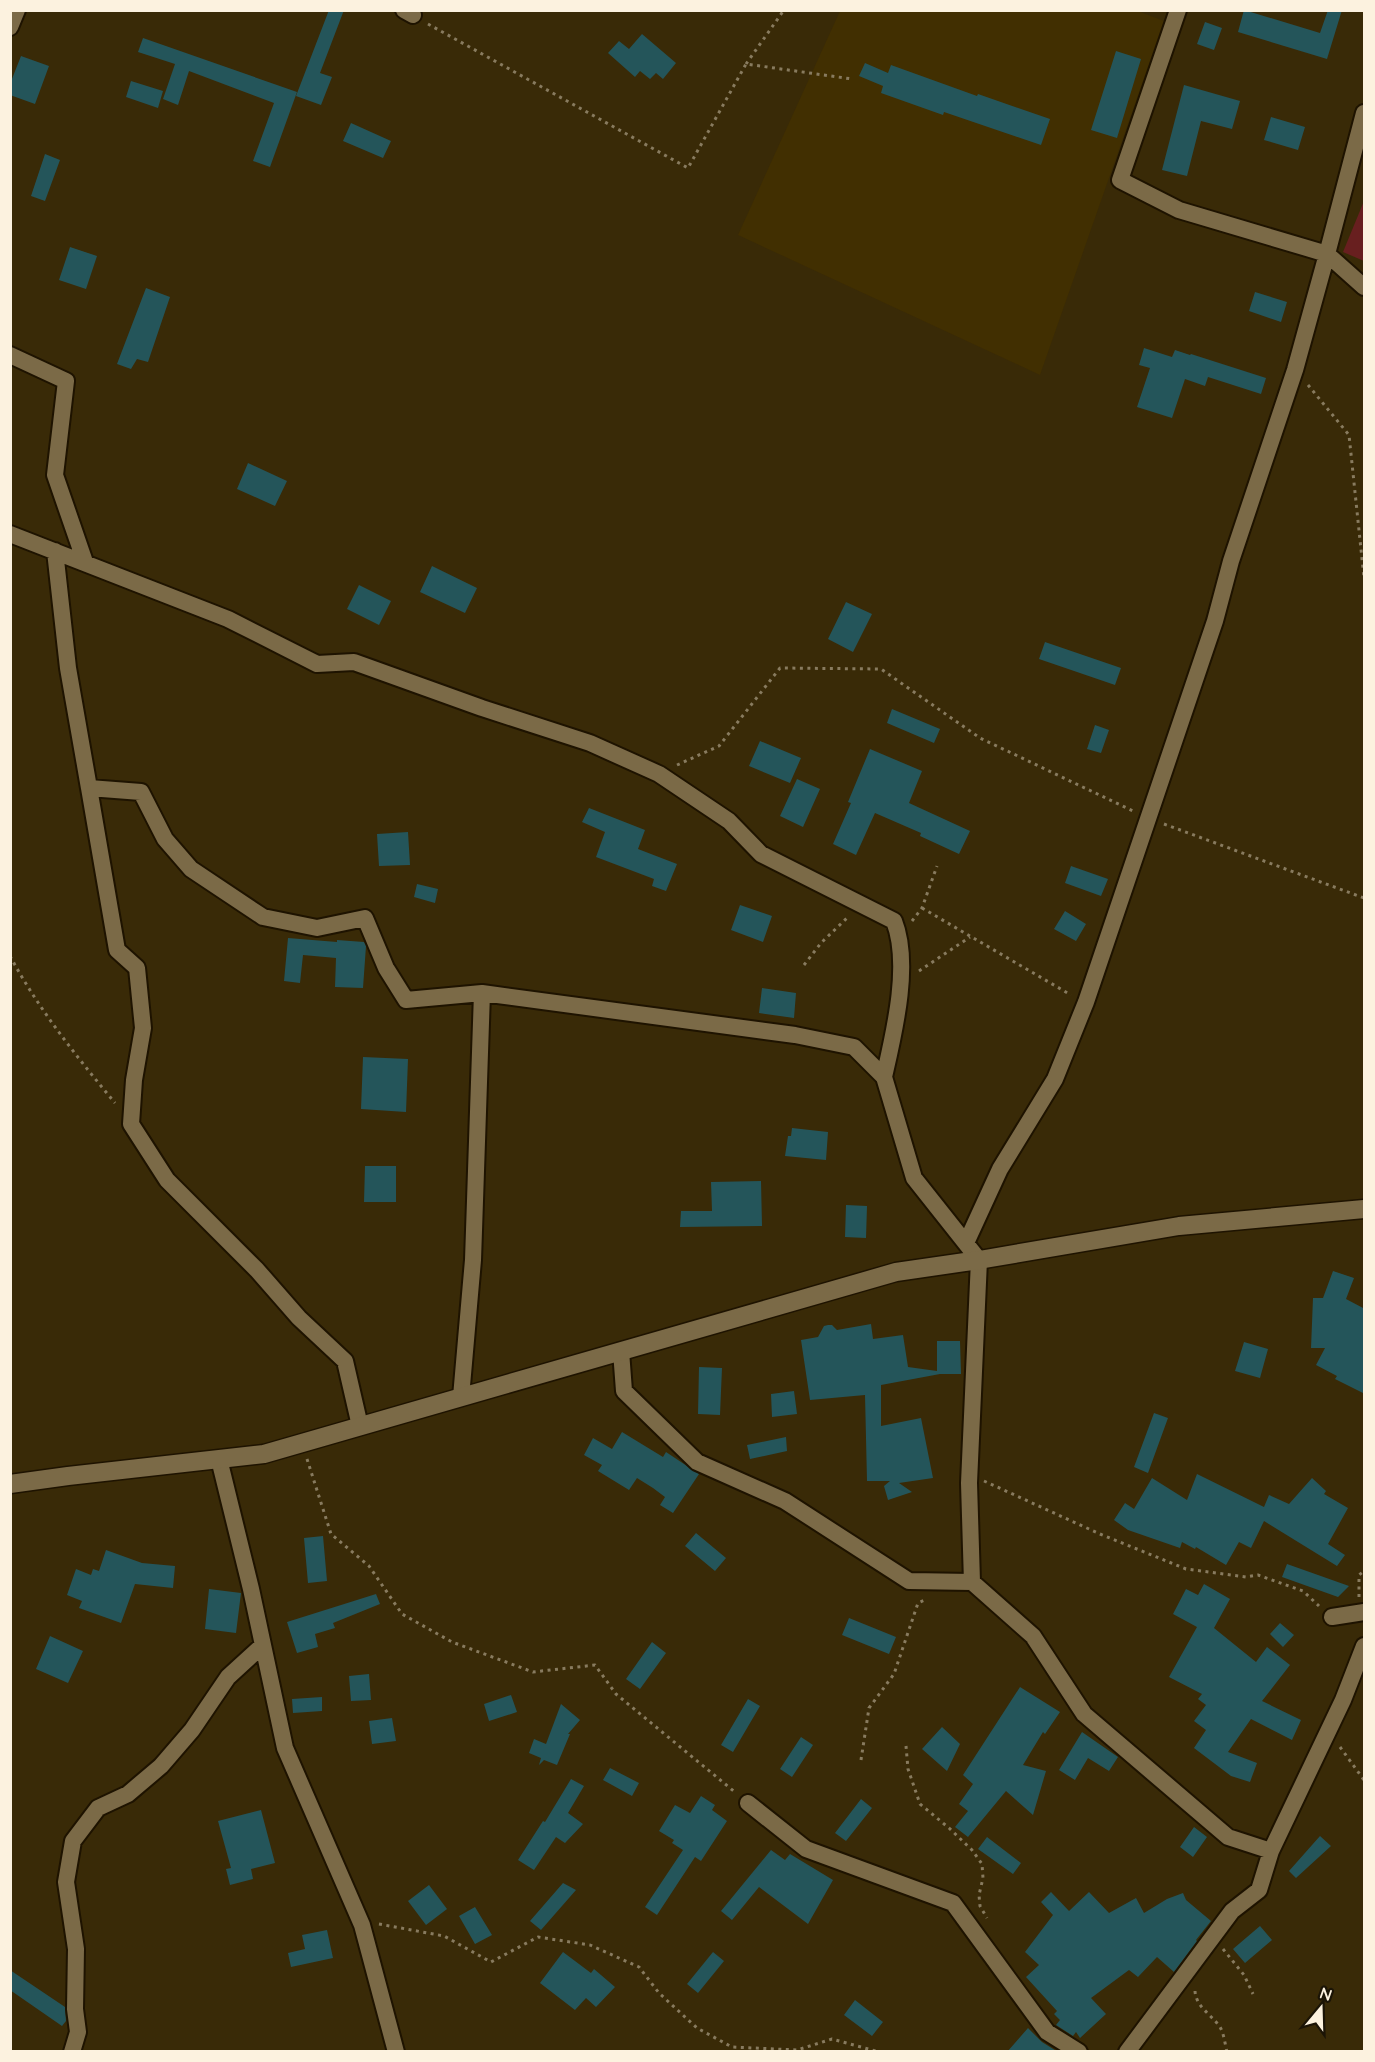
<svg xmlns="http://www.w3.org/2000/svg" width="1375" height="2062" viewBox="0 0 1375 2062" font-family="Quicksand,sans-serif">
<style>
.built{fill:#412f01}
.grass{fill:#681f1f}
.building{fill:#24555a}
.lines{fill:none;stroke-linecap:round;stroke-linejoin:round}
.street-casing{stroke:#1e1300;stroke-width:20}
.secondary-casing{stroke:#1e1300;stroke-width:21}
.path{stroke:#887b5f;stroke-width:3;stroke-dasharray:3 4.5;stroke-linecap:butt}
.street{stroke:#7b6a47;stroke-width:16}
.secondary{stroke:#7b6a47;stroke-width:18}
</style>
<rect width="100%" height="100%" fill="#392a07"/>
<path class="built" d="M1135,10L1164,21L1040,375L738,235L840,11Z"/>
<path class="grass" d="M1364,201V261L1343,252Z"/>
<path class="building" d="M329,10H344L320,73L332,77L321,105L296,96Z
M1244,10L1320,33L1328,10H1342L1327,59L1238,32Z
M1205,22L1222,28L1214,50L1197,44Z
M642,34L676,63L663,79L656,73L650,79L640,71L635,77L608,53L619,41L629,49Z
M143,38L297,92L270,167L253,161L274,103L189,71L178,105L163,99L175,64L138,52Z
M1116,51L1141,59L1117,138L1091,130Z
M21,56L49,66L35,104L10,95V84Z
M865,63L888,73L891,65L977,96L978,94L1050,119L1041,145L944,112L943,115L881,93L883,86L859,76Z
M131,81L163,91L158,108L126,97Z
M1184,85L1240,101L1232,129L1201,121L1187,176L1162,170Z
M1271,117L1305,127L1298,150L1264,140Z
M351,123L391,141L383,158L343,141Z
M45,154L60,160L45,201L31,196Z
M70,247L97,256L86,289L59,280Z
M146,288L170,297L148,362L137,359L131,369L117,364Z
M1255,292L1287,302L1281,322L1249,311Z
M1144,348L1172,357L1175,350L1190,355L1191,354L1266,378L1261,394L1208,377L1205,386L1185,379L1172,418L1137,407L1150,368L1139,365Z
M248,463L287,481L275,506L237,489Z
M432,566L477,588L465,613L420,592Z
M359,585L391,601L379,625L347,609Z
M846,602L872,614L853,652L828,639Z
M1045,642L1121,668L1115,685L1039,659Z
M892,709L940,729L934,743L887,723Z
M1095,725L1109,730L1101,753L1087,749Z
M760,741L801,758L790,783L749,766Z
M870,749L922,771L909,803L970,831L959,854L920,836L921,833L875,813L856,855L833,844L851,803L848,802Z
M797,779L820,789L803,827L780,816Z
M589,808L645,830L638,849L677,864L666,891L652,886L654,879L596,857L605,832L582,822Z
M408,832L410,865L379,866L377,834Z
M1071,866L1108,879L1101,896L1065,883Z
M417,884L438,889L435,903L414,897Z
M740,905L772,916L763,942L731,930Z
M1065,911L1086,924L1076,941L1054,929Z
M288,938L337,942V940L364,942L366,946L363,988L335,987L336,958L303,955L300,983L284,981Z
M762,988L796,993L794,1018L759,1013Z
M363,1057L408,1059L406,1112L361,1109Z
M792,1128L828,1132L826,1160L785,1156L788,1136H791Z
M365,1166H396V1202H364Z
M761,1181L762,1226L680,1227L681,1211H712L711,1182Z
M846,1205L867,1206L866,1238L845,1237Z
M1333,1271L1354,1278L1346,1299L1365,1309V1394L1335,1379L1337,1376L1316,1365L1325,1348H1311L1313,1298H1323Z
M871,1324L873,1339L903,1335L908,1367L937,1371V1341H960L961,1374H940L881,1385V1426L921,1418L933,1478L899,1483L912,1492L888,1500L884,1486L890,1481H867L865,1395L810,1400L801,1340L818,1337L824,1326L828,1325H832L837,1330Z
M1244,1342L1268,1349L1260,1378L1235,1371Z
M699,1367L722,1368L720,1415L698,1414Z
M794,1391L797,1414L772,1417L771,1394Z
M1154,1413L1168,1418L1148,1473L1134,1467Z
M622,1432L663,1457L666,1452L699,1474L673,1513L660,1505L665,1497L653,1488L637,1478L629,1490L598,1471L602,1465L584,1455L593,1438L612,1449Z
M786,1437L787,1451L750,1459L747,1445Z
M1197,1474L1264,1507L1269,1495L1289,1504L1312,1478L1326,1491L1324,1494L1348,1508L1328,1544L1345,1555L1337,1566L1264,1521L1251,1548L1239,1542L1226,1565L1196,1547L1195,1549L1182,1542L1180,1548L1128,1530L1114,1520L1125,1503L1134,1509L1152,1478L1187,1500Z
M696,1533L726,1558L715,1571L685,1546Z
M323,1536L327,1581L308,1583L304,1538Z
M106,1550L142,1563L175,1566L173,1588L135,1584L121,1623L79,1608L82,1601L67,1595L76,1569L91,1575L93,1569L99,1571Z
M1287,1564L1349,1586L1338,1597L1282,1577Z
M1204,1584L1230,1599L1214,1628L1256,1662L1267,1647L1290,1665L1262,1701L1301,1720L1292,1740L1251,1719L1228,1752L1257,1763L1250,1782L1231,1776L1194,1748L1206,1730L1194,1721L1206,1705L1198,1699L1202,1694L1169,1677L1197,1627L1173,1614L1186,1589L1198,1595Z
M209,1589L241,1593L236,1633L205,1629Z
M376,1594L380,1604L333,1623L335,1628L315,1634L318,1647L297,1653L287,1622Z
M849,1618L896,1637L889,1654L842,1635Z
M1280,1623L1294,1635L1283,1647L1270,1634Z
M50,1636L83,1651L68,1683L36,1669Z
M652,1642L666,1653L640,1689L626,1679Z
M369,1674L371,1700L351,1701L349,1676Z
M1020,1687L1060,1712L1045,1734L1043,1732L1023,1765L1046,1771L1033,1815L1006,1791L968,1837L955,1827L968,1811L959,1804L973,1784L963,1775Z
M511,1695L517,1712L489,1721L484,1704Z
M322,1697V1711L293,1713L292,1699Z
M748,1699L760,1706L733,1752L721,1745Z
M561,1704L580,1720L568,1734H570L557,1765L544,1760L539,1765L541,1758L529,1753L534,1739L546,1744Z
M392,1718L396,1741L372,1744L369,1721Z
M942,1727L960,1744L947,1771L922,1749Z
M1082,1732L1118,1757L1109,1771L1088,1758L1075,1780L1059,1770Z
M801,1737L813,1745L792,1777L780,1769Z
M610,1768L639,1783L632,1796L603,1780Z
M571,1779L584,1786L568,1813L583,1824L565,1843L556,1837L534,1870L518,1860L543,1821L545,1822Z
M701,1796L715,1805L712,1810L727,1821L701,1861L695,1857L657,1915L645,1907L683,1850L672,1843L674,1840L659,1831L675,1805L690,1813Z
M861,1799L872,1808L846,1841L835,1833Z
M261,1810L275,1863L251,1869L253,1879L230,1885L226,1869L231,1868L218,1821Z
M1194,1827L1207,1837L1193,1857L1180,1847Z
M1320,1836L1331,1846L1296,1878L1289,1871Z
M987,1837L1021,1863L1013,1874L978,1849Z
M771,1850L785,1860L790,1854L833,1880L808,1924L759,1887L732,1920L721,1911Z
M563,1883L576,1890L541,1930L530,1921Z
M429,1885L447,1909L426,1925L408,1901Z
M1051,1892L1069,1911L1089,1892L1109,1913L1136,1898L1144,1913L1167,1899L1183,1893L1186,1900L1211,1921L1196,1940L1197,1941L1174,1972L1157,1957L1138,1977L1129,1970L1091,1998L1106,2014L1080,2038L1076,2032L1073,2036L1056,2025L1060,2020L1054,2014L1057,2011L1026,1977L1039,1965L1025,1952L1053,1915L1041,1902Z
M475,1907L492,1935L475,1944L459,1916Z
M1260,1926L1272,1940L1245,1963L1233,1949Z
M327,1930L333,1958L291,1967L288,1953L305,1949L302,1935Z
M563,1952L591,1973L594,1969L615,1987L596,2007L586,1998L575,2010L540,1983Z
M713,1952L724,1961L698,1993L687,1984Z
M10,1970L65,2007L66,2021L62,2026L10,1990Z
M855,2000L883,2022L872,2036L844,2015Z
M1028,2028L1042,2042L1058,2052H1007Z"/>
<g class="lines">
<g class="street-casing">
<path id="street" d="M404,10L413,15
M1178,10L1120,180L1179,210L1327,254L1364,113
M10,27L17,10
M10,355L66,381L55,475L85,562
M10,534L228,619L317,664L354,662L482,708L590,743L659,774L729,821L761,854L894,921C911,964 894,1033 884,1077
M55,551L68,668L89,788L141,792L165,839L191,869L263,917L317,928L365,918L386,968L406,1000L482,993L795,1035L854,1047L884,1077L914,1178L979,1260L969,1483L972,1582L1033,1636L1084,1714L1228,1837L1271,1851
M89,788L117,950L137,968L143,1028L134,1080L131,1124L167,1180L257,1270L299,1318L345,1361L360,1426
M966,1243L1000,1169L1055,1079L1086,1002L1215,621L1231,561L1295,370L1327,254L1364,287
M621,1351L624,1391L697,1462L785,1501L909,1581L972,1582
M461,1397L473,1260L482,993
M219,1459L251,1589L285,1748L362,1925L396,2052
M1332,1617L1364,1612
M748,1803L806,1849L953,1903L1047,2032L1079,2052
M72,2052L78,2032L75,2009L76,1949L66,1882L73,1841L98,1808L128,1794L161,1766L192,1730L228,1677L263,1645
M1127,2052L1232,1911L1259,1890L1271,1851L1343,1700L1364,1646"/>
</g>
<g class="secondary-casing">
<path id="secondary" d="M10,1484L68,1476L264,1454L896,1272L979,1260L1179,1226L1364,1209"/>
</g>
<path class="path" d="M428,24L688,168L746,64L852,79
M746,64L784,10
M1308,385L1349,435L1364,578
M677,765L719,746L780,668L881,669L980,738L1133,811
M1164,824L1364,898
M922,908L1071,995
M912,921L922,908L937,866
M10,956C39,1010 77,1057 115,1103
M804,965L821,943L848,917
M919,971L970,937
M307,1459L331,1534L369,1566L402,1614L452,1642L533,1672L595,1665L616,1694L736,1793
M984,1481L1100,1534L1186,1569L1246,1577L1258,1575L1303,1591L1319,1606
M1359,1597V1575L1364,1571
M906,1746L908,1769L920,1804L949,1828L972,1850L982,1864L983,1878L979,1895L980,1906L987,1918
M1340,1747L1364,1780
M861,1760L869,1708L894,1674L918,1603L925,1600
M379,1924L444,1936L491,1962L538,1937L590,1945L639,1967L659,1993L697,2028L732,2047L797,2050L832,2039L879,2052
M1223,1949L1244,1975L1253,1994
M1195,1991C1196,2007 1211,2014 1220,2027C1224,2034 1225,2044 1227,2052"/>
<use href="#street" class="street"/>
<use href="#secondary" class="secondary"/>
</g>
<rect width="1375" height="2062" fill="none" stroke="#fcf2df" stroke-width="24"/>
<g transform="translate(1321 2008) rotate(19)" stroke="#1b1406" stroke-width="4.5" paint-order="stroke">
<path d="M0-4.5L10 22L0 15L-10 22Z" fill="#fcf2df"/>
<text y="-9" font-size="16" font-weight="bold" text-anchor="middle" fill="#fcf2df">N</text>
</g>
</svg>
